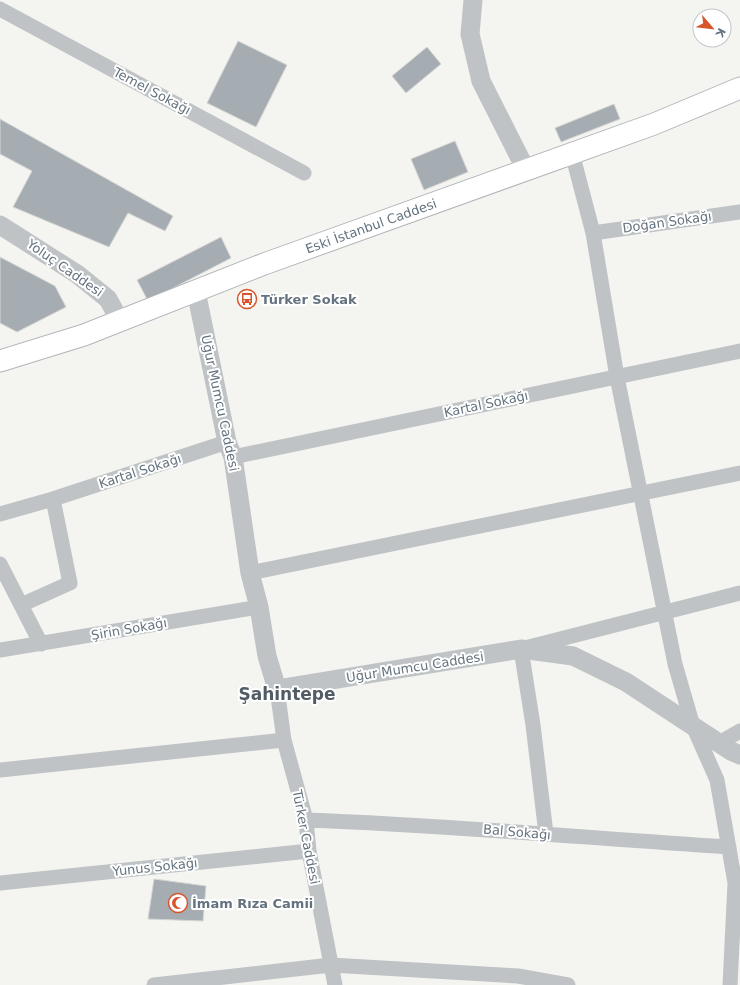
<svg xmlns="http://www.w3.org/2000/svg" width="740" height="985" viewBox="0 0 740 985" font-family="'DejaVu Sans',sans-serif">
<style>
.building{fill:#a6adb2;stroke:#d5d5d3}
.lines{fill:none;stroke-linecap:round;stroke-linejoin:round}
.secondary-casing{stroke:#b2b6ba;stroke-width:23}
.minor{stroke:#bfc3c6;stroke-width:15}
.tertiary{stroke:#bfc3c6;stroke-width:19}
.secondary{stroke:#fff;stroke-width:21}
.labels{text-anchor:middle;dominant-baseline:central;stroke-width:4;stroke-linejoin:round;paint-order:stroke}
.street-label{font-size:13px;fill:#64737f;stroke:#fff}
.poi-label{font-size:13px;font-weight:bold;fill:#64737f;stroke:#fff;text-anchor:start}
.district-label{font-size:17px;font-weight:bold;fill:#525c65;stroke:#fff}
</style>
<rect width="100%" height="100%" fill="#f4f4f0"/>
<path class="building" d="M238,41L287,65L256,127L207,103Z
M427,47L441,64L406,93L392,76Z
M614,104L620,119L561,142L555,128Z
M0,119L173,216L165,231L128,213L109,247L13,207L32,171L0,154Z
M455,141L468,172L424,190L411,159Z
M221,237L231,258L148,301L137,280Z
M0,257L55,286L66,307L17,332L0,323Z
M154,879L206,886L203,921L148,919Z"/>
<g class="lines">
<g class="secondary-casing">
<g id="secondary">
<path id="s1" d="M0,361L84,335L264,264L654,124L740,88"/>
</g>
</g>
<path class="minor" d="M0,9L304,173
M572,153L593,233L617,377L675,664L693,726L717,780L735,883L730,985
M593,233L740,212
M233,457L740,351
M0,514L53,499L227,442
M0,564L41,644
M250,573L740,473
M21,605L70,583L53,499
M0,650L259,607
M277,689L284,740L306,820L309,851L335,985
M719,743L740,731
M0,770L284,740
M306,820C447,825 588,838 729,847
M546,834L533,725L521,649L740,593
M0,883L309,851
M154,985L331,965L518,976L568,985"/>
<path class="tertiary" d="M473,0L470,34L481,81L526,170
M0,225L77,274L108,299L120,321
M196,291L227,442L233,457L250,573L259,607L267,656L277,689L521,649L573,656L626,682L731,751L740,755"/>
<use href="#secondary" class="secondary"/>
</g>
<defs>
<g id="bus-ring" transform="scale(1)"><circle r="9.5" fill="#fff" stroke="#d8552c" stroke-width="1.5"/><path d="M-5-6H5V4H4V6H2V4H-2V6H-4V4H-5ZM-3.5-4V0h7V-4ZM-3.5 1.2v1.5H-2V1.2ZM2 1.2v1.5H3.5V1.2Z" fill="#d8552c"/></g>
<g id="mosque-ring" transform="scale(1)"><circle r="9.5" fill="#fff" stroke="#d8552c" stroke-width="1.5"/><path d="M3.5-4.9A6 6 0 1 0 3.5 4.9A5 5 0 1 1 3.5-4.9Z" fill="#d8552c"/></g>
</defs>
<g fill-rule="evenodd">
<use href="#bus-ring" x="247" y="299"/>
<use href="#mosque-ring" x="178" y="903"/>
</g>
<g class="labels">
<g class="street-label">
<text transform="translate(152 91) rotate(28)">Temel Sokağı</text>
<text transform="translate(667 222) rotate(-8)">Doğan Sokağı</text>
<text stroke="none"><textPath href="#s1" startOffset="395">Eski İstanbul Caddesi</textPath></text>
<text transform="translate(65 268) rotate(35)">Yoluç Caddesi</text>
<text transform="translate(220 403) rotate(78)">Uğur Mumcu Caddesi</text>
<text transform="translate(486 404) rotate(-12)">Kartal Sokağı</text>
<text transform="translate(140 471) rotate(-18)">Kartal Sokağı</text>
<text transform="translate(129 629) rotate(-10)">Şirin Sokağı</text>
<text transform="translate(415 667) rotate(-9)">Uğur Mumcu Caddesi</text>
<text transform="translate(517 832) rotate(5)">Bal Sokağı</text>
<text transform="translate(306 837) rotate(79)">Türker Caddesi</text>
<text transform="translate(155 867) rotate(-6)">Yunus Sokağı</text>
</g>
<g class="poi-label">
<text x="261" y="299">Türker Sokak</text>
<text x="192" y="903">İmam Rıza Camii</text>
</g>
<g class="district-label">
<text x="287" y="694">Şahintepe</text>
</g>
</g>
<g transform="translate(712 28) rotate(118)"><circle r="19" fill="#ffffff" stroke="#c1c7cc"/>
<path d="M0-3L7 15L0 10L-7 15Z" fill="#d8552c"/>
<text y="-6" font-size="11" font-weight="bold" text-anchor="middle" fill="#64737f">K</text>
</g>
</svg>
